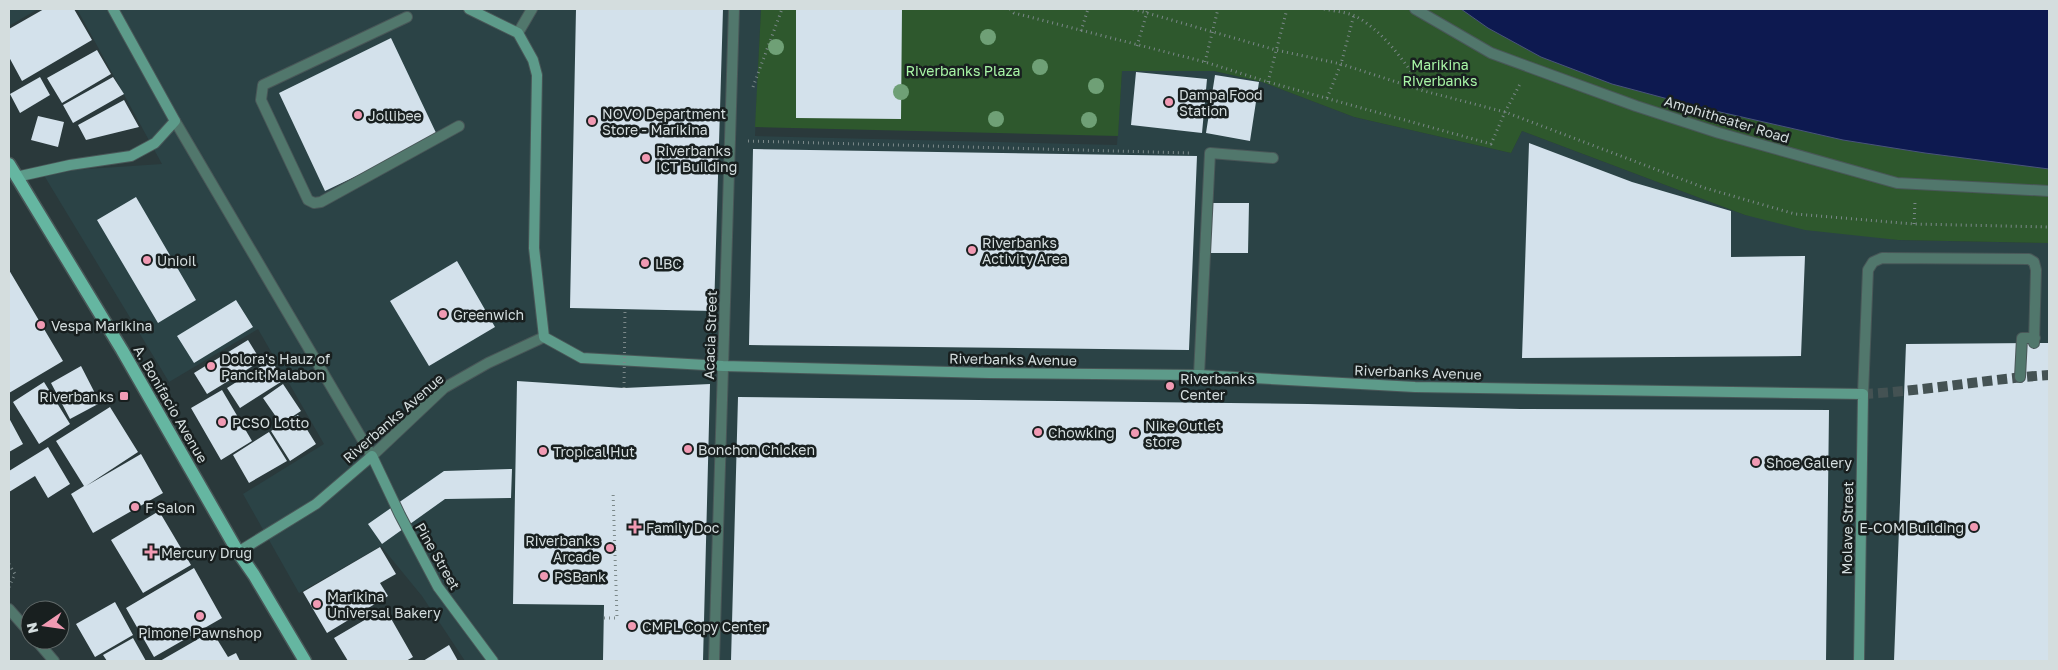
<svg xmlns="http://www.w3.org/2000/svg" width="2058" height="670" viewBox="0 0 2058 670" font-family="'Golos Text',sans-serif">
<style>
.built{fill:#2b4346}
.green{fill:#2e582d}
.water{fill:#0d1950;stroke:#49547b}
.building{fill:#d3e1eb}
.lines{fill:none;stroke-linecap:round;stroke-linejoin:round}
.secondary-tunnel{stroke:#445253;stroke-width:10;stroke-dasharray:10 5;stroke-linecap:butt}
.lane-casing{stroke:#495758;stroke-width:12}
.street-casing{stroke:#495758;stroke-width:12}
.secondary-casing{stroke:#495758;stroke-width:12}
.primary-casing{stroke:#495758;stroke-width:15}
.path{stroke:#7b8889;stroke-width:3;stroke-dasharray:1 4;stroke-linecap:butt}
.lane{stroke:#51776c;stroke-width:10}
.street{stroke:#51776c;stroke-width:10}
.secondary{stroke:#5d9b8a;stroke-width:10}
.primary{stroke:#65b6a1;stroke-width:12}
.path-bridge{stroke:#7b8889;stroke-width:3;stroke-dasharray:1 4;stroke-linecap:butt}
.tree{fill:#6fa076}
.poi-dot{fill:#f19ab3;stroke:#181f1f;stroke-width:2}
.labels{text-anchor:middle;dominant-baseline:central;stroke-width:5;stroke-linejoin:round;paint-order:stroke}
.park-label{font-size:14px;fill:#a8f5a6;stroke:#181f1f}
.poi-label{font-size:14px;fill:#d4ddde;stroke:#181f1f;text-anchor:start}
.street-label{font-size:14px;fill:#d4ddde;stroke:#181f1f}
</style>
<rect width="100%" height="100%" fill="#2a393b"/>
<path class="built" d="M9,9H38L9,26Z
M77,9H761L755,136L1117,145L1122,71H1214L1262,82L1354,117L1511,153L1522,131L1745,215L1898,240L2049,243V661H465L422,596L381,546L299,593L243,494L324,444L258,329L169,382L42,172L162,164Z"/>
<path class="green" d="M761,9H1461L1488,28L1541,57L1612,84L1698,107L1843,140L1925,153L2049,169V243L1898,240L1805,230L1745,215L1522,131L1511,153L1354,117L1262,82L1214,71H1122L1118,136L755,127Z"/>
<path class="water" d="M1461,9H2049V169L1925,153L1843,140L1698,107L1612,84L1541,57L1488,28Z"/>
<path class="building" d="M44,9H74L92,40L22,81L9,57V29Z
M576,9H723L714,311L570,308Z
M796,9H902L901,119L796,118Z
M391,38L438,137L325,191L279,93Z
M97,50L111,74L62,103L47,78Z
M1136,72L1207,79L1202,133L1131,125Z
M1215,75L1259,82L1250,141L1206,133Z
M40,77L50,95L20,113L10,94Z
M113,77L124,94L73,123L63,105Z
M124,100L139,127L86,140L78,125Z
M38,116L64,122L58,147L31,140Z
M1529,143L1632,182L1731,211V257L1805,256L1801,356L1522,358Z
M753,149L1197,156L1189,350L749,345Z
M136,197L196,300L158,323L97,220Z
M1209,203H1249L1248,253H1209Z
M457,261L495,327L429,366L390,301Z
M9,270L63,361L9,393Z
M236,300L253,327L194,363L177,336Z
M248,340L261,361L207,394L194,373Z
M2049,343V661H1894L1906,344Z
M271,360L284,380L240,408L227,388Z
M81,366L100,403L70,419L51,383Z
M517,381L624,388L710,384L703,661L603,660L604,605L513,604Z
M44,382L70,424L39,444L13,402Z
M283,384L301,411L281,424L263,398Z
M222,390L252,441L221,460L191,408Z
M738,397L1308,404L1520,409L1829,410L1826,661H731Z
M110,407L138,452L86,486L141,454L163,493L93,533L71,494L84,486L56,441Z
M298,415L316,444L290,461L271,431Z
M9,418L23,444L9,452Z
M269,432L287,461L249,483L233,455Z
M48,447L70,484L48,498L35,476L9,492V471Z
M512,469L511,498L445,499L382,544L368,524L444,471Z
M159,511L191,565L143,593L111,540Z
M380,547L396,574L380,583L388,596L327,633L303,592Z
M194,568L222,618L154,657L126,608Z
M115,602L133,635L95,657L76,624Z
M385,608L413,657L406,661H348L334,638Z
M212,631L228,657L236,653L240,661H160Z
M133,638L146,661H107L103,655Z
M449,645L458,661H423Z"/>
<g class="lines">
<path class="secondary-tunnel" d="M1863,394C1926,391 1987,379 2049,375"/>
<g class="lane-casing">
<path id="lane" d="M407,17L263,85L261,100L308,200L314,203L321,202L459,126
M1199,375L1210,153L1273,158
M2020,377L2022,338H2035
M1863,394L1868,270L1873,262L1882,258L2029,259L2034,262L2036,270L2034,343"/>
</g>
<g class="street-casing">
<path id="street" d="M1415,9L1491,53L1636,106L1719,133L1897,183L2049,191
M518,33L532,9
M175,121L372,456L444,388L488,363L544,337
M9,609L30,633
M36,640L54,661
M714,661L734,9"/>
</g>
<g class="secondary-casing">
<path id="secondary" d="M469,9L518,33L533,60L537,75L534,248L544,337L582,358L723,366L989,373L1199,375L1415,387L1863,394L1859,661
M16,177L70,165L131,156L155,143L175,121L113,9
M238,552L316,504L372,456L400,515L438,587L493,661"/>
</g>
<g class="primary-casing">
<path id="primary" d="M9,164L122,350L238,552L254,575L305,661"/>
</g>
<path class="path" d="M1010,9L1014,13L1205,62L1268,82L1491,144L1505,112L1520,84
M1133,9L1276,50L1341,64L1424,91L1505,112L1705,188L1795,214L1914,224L2049,227
M1324,9C1333,11 1346,12 1355,16C1384,31 1406,64 1424,90
M1081,31L1088,9
M1137,46L1148,9
M1205,62L1218,9
M1268,82L1287,9
M753,87L782,9
M1327,98L1341,64L1354,15
M748,141L1190,153
M1914,224L1915,202
M9,564L15,574L9,587
M604,618H617L613,491"/>
<use href="#lane" class="lane"/>
<use href="#street" class="street"/>
<use href="#secondary" class="secondary"/>
<use href="#primary" class="primary"/>
<path class="path-bridge" d="M624,388L625,309"/>
</g>
<g class="tree">
<circle cx="988" cy="37" r="8"/>
<circle cx="776" cy="47" r="8"/>
<circle cx="1040" cy="67" r="8"/>
<circle cx="1096" cy="86" r="8"/>
<circle cx="901" cy="92" r="8"/>
<circle cx="996" cy="119" r="8"/>
<circle cx="1089" cy="120" r="8"/>
</g>
<g class="poi-dot">
<circle cx="1169" cy="102" r="5"/>
<circle cx="358" cy="115" r="5"/>
<circle cx="592" cy="121" r="5"/>
<circle cx="646" cy="158" r="5"/>
<circle cx="972" cy="250" r="5"/>
<circle cx="147" cy="260" r="5"/>
<circle cx="645" cy="263" r="5"/>
<circle cx="443" cy="314" r="5"/>
<circle cx="41" cy="325" r="5"/>
<circle cx="211" cy="366" r="5"/>
<circle cx="1170" cy="386" r="5"/>
<rect x="119" y="391" width="10" height="10" rx="2.5"/>
<circle cx="222" cy="422" r="5"/>
<circle cx="1038" cy="432" r="5"/>
<circle cx="1135" cy="433" r="5"/>
<circle cx="688" cy="449" r="5"/>
<circle cx="543" cy="451" r="5"/>
<circle cx="1756" cy="462" r="5"/>
<circle cx="135" cy="507" r="5"/>
<path d="M632.5 519.5h5v5h5v5h-5v5h-5v-5h-5v-5h5z"/>
<circle cx="1974" cy="527" r="5"/>
<circle cx="610" cy="548" r="5"/>
<path d="M148.5 544.5h5v5h5v5h-5v5h-5v-5h-5v-5h5z"/>
<circle cx="544" cy="576" r="5"/>
<circle cx="317" cy="604" r="5"/>
<circle cx="200" cy="616" r="5"/>
<circle cx="632" cy="626" r="5"/>
</g>
<g class="labels">
<g class="park-label">
<text x="1440" y="64">Marikina<tspan x="1440" dy="16">Riverbanks</tspan></text>
<text x="963" y="70">Riverbanks Plaza</text>
</g>
<g class="poi-label">
<text x="1179" y="94">Dampa Food<tspan x="1179" dy="16">Station</tspan></text>
<text x="602" y="113">NOVO Department<tspan x="602" dy="16">Store - Marikina</tspan></text>
<text x="368" y="115">Jollibee</text>
<text x="656" y="150">Riverbanks<tspan x="656" dy="16">ICT Building</tspan></text>
<text x="982" y="242">Riverbanks<tspan x="982" dy="16">Activity Area</tspan></text>
<text x="157" y="260">Unioil</text>
<text x="655" y="263">LBC</text>
<text x="453" y="314">Greenwich</text>
<text x="51" y="325">Vespa Marikina</text>
<text x="221" y="358">Dolora's Hauz of<tspan x="221" dy="16">Pancit Malabon</tspan></text>
<text x="1180" y="378">Riverbanks<tspan x="1180" dy="16">Center</tspan></text>
<text x="114" y="396" text-anchor="end">Riverbanks</text>
<text x="232" y="422">PCSO Lotto</text>
<text x="1145" y="425">Nike Outlet<tspan x="1145" dy="16">store</tspan></text>
<text x="1048" y="432">Chowking</text>
<text x="698" y="449">Bonchon Chicken</text>
<text x="553" y="451">Tropical Hut</text>
<text x="1766" y="462">Shoe Gallery</text>
<text x="145" y="507">F Salon</text>
<text x="646" y="527">Family Doc</text>
<text x="1964" y="527" text-anchor="end">E-COM Building</text>
<text x="600" y="540" text-anchor="end">Riverbanks<tspan x="600" dy="16">Arcade</tspan></text>
<text x="161" y="552">Mercury Drug</text>
<text x="554" y="576">PSBank</text>
<text x="327" y="596">Marikina<tspan x="327" dy="16">Universal Bakery</tspan></text>
<text x="642" y="626">CMPL Copy Center</text>
<text x="200" y="632" text-anchor="middle">Pimone Pawnshop</text>
</g>
<g class="street-label">
<text transform="translate(1727 119) rotate(17)">Amphitheater Road</text>
<text transform="translate(710 335) rotate(-88)">Acacia Street</text>
<text transform="translate(1013 359) rotate(1)">Riverbanks Avenue</text>
<text transform="translate(1418 372) rotate(2)">Riverbanks Avenue</text>
<text transform="translate(171 404) rotate(60)">A. Bonifacio Avenue</text>
<text transform="translate(393 418) rotate(-41)">Riverbanks Avenue</text>
<text transform="translate(1847 528) rotate(-89)">Molave Street</text>
<text transform="translate(438 556) rotate(60)">Pine Street</text>
</g>
</g>
<rect width="2058" height="670" fill="none" stroke="#d4ddde" stroke-width="20"/>
<g transform="translate(45 625) rotate(257)"><circle r="24" fill="#181f1f" stroke="#636b6b"/>
<path d="M0-4L9 19L0 12L-9 19Z" fill="#f19ab3"/>
<text y="-8" font-size="14" font-weight="bold" text-anchor="middle" fill="#d4ddde">N</text>
</g>
</svg>
